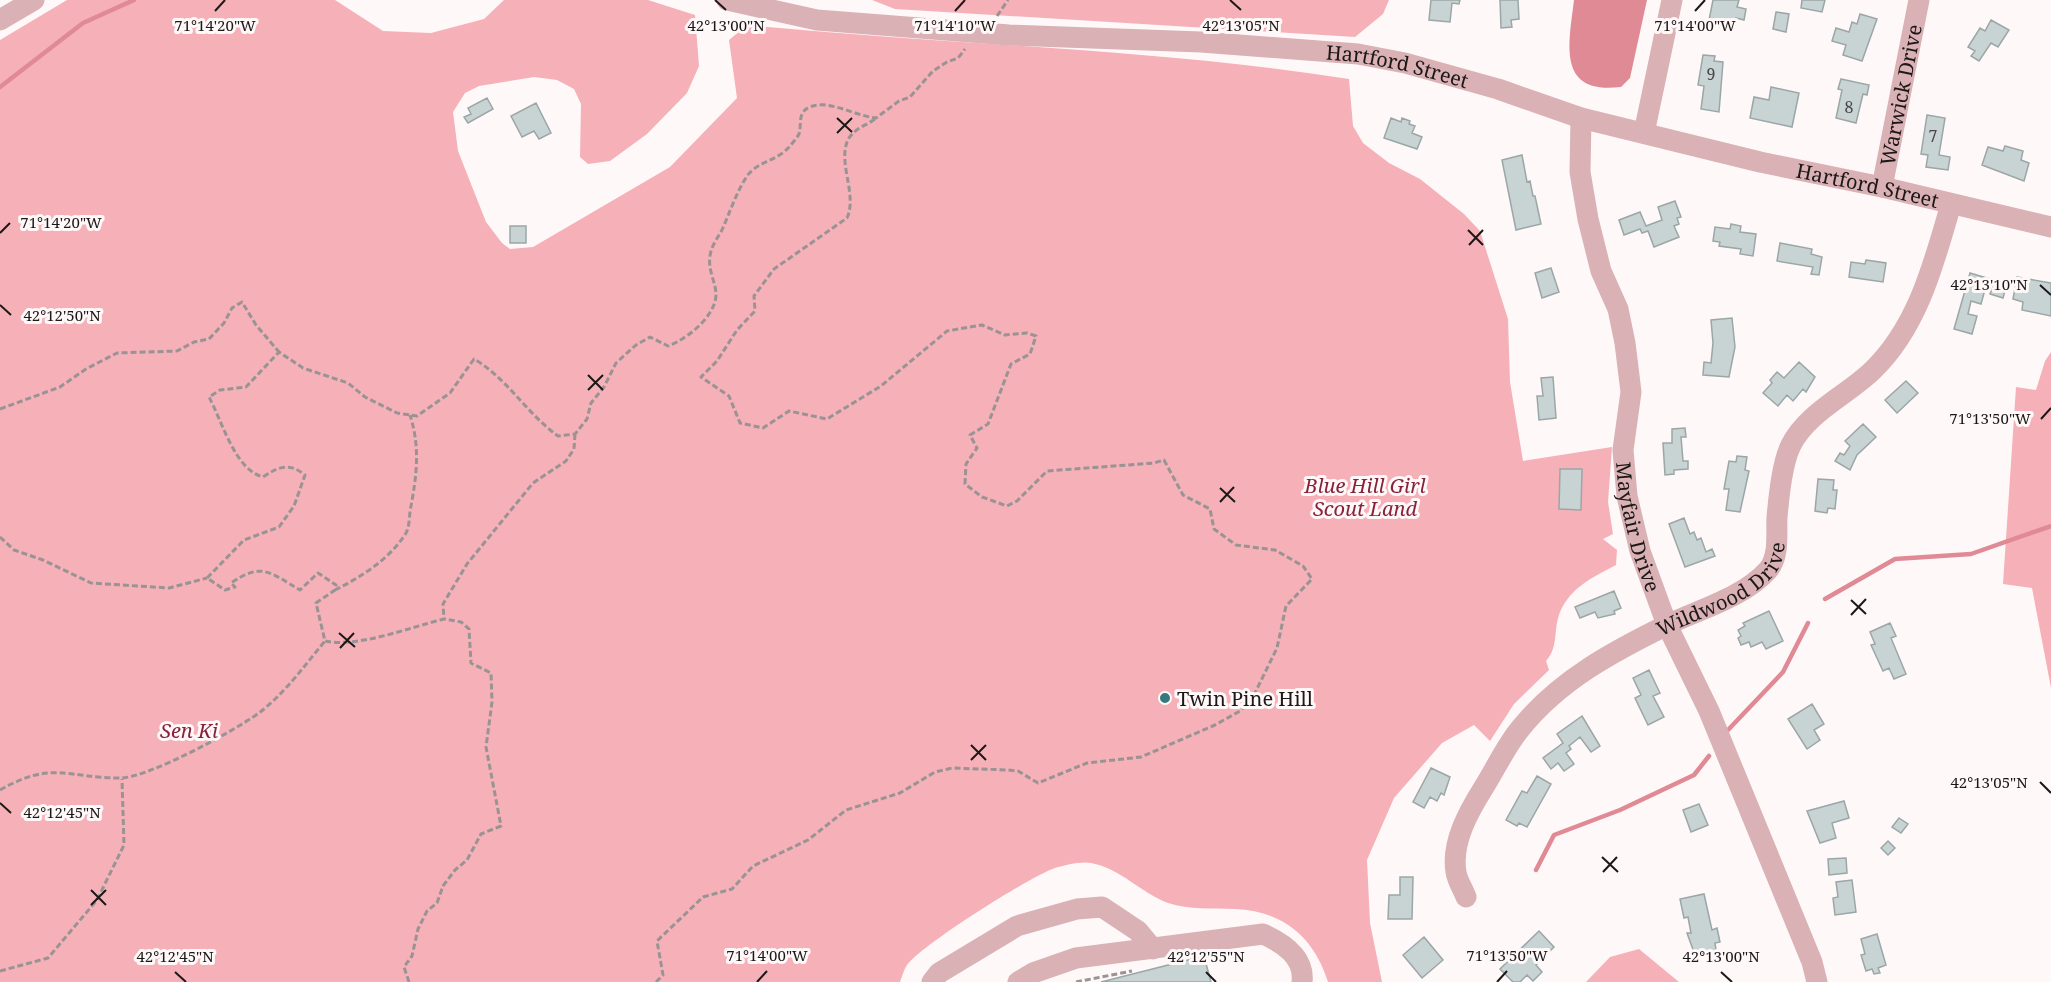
<svg xmlns="http://www.w3.org/2000/svg" width="2051" height="982" viewBox="0 0 2051 982" font-family="'Noto Serif',serif">
<style>
.green{fill:#f6b0b8}
.water{fill:#e08a96}
.lines{fill:none;stroke-linecap:round;stroke-linejoin:round}
.stream{stroke:#e08a96;stroke-width:4.5}
.building{fill:#c8d3d4;stroke:#9ba6a7;stroke-width:1.5}
.path{stroke:#999393;stroke-width:3;stroke-dasharray:6 3;stroke-linecap:butt}
.minor{stroke:#dab1b5;stroke-width:21}
.ticks{fill:none;stroke:#1c1818;stroke-width:2}
.poi-dot{fill:#327a80;stroke:#fff8f8;stroke-width:2}
.labels{text-anchor:middle;dominant-baseline:central;stroke-width:6;stroke-linejoin:round;paint-order:stroke}
.number-label{font-size:16px;fill:#474747}
.street-label{font-size:20px;fill:#1c1818;stroke:#fff8f8}
.park-label{font-size:20px;font-style:italic;fill:#88223b;stroke:#fff8f8}
.poi-label{font-size:20px;fill:#1c1818;stroke:#fff8f8;text-anchor:start}
.ticks-label{font-size:15px;text-anchor:middle;fill:#1c1818;stroke:#fff8f8;stroke-width:6;stroke-linejoin:round;paint-order:stroke}
</style>
<rect width="100%" height="100%" fill="#fff8f8"/>
<path class="green" d="M67,0H335L383,31L431,33L484,19L504,0H648L695,15L699,66L687,93L647,134L610,161L588,164L580,157L581,104L574,89L557,80L534,77L479,86L465,93L453,112L458,151L486,222L502,243L510,249L533,247L670,167L737,98L729,40L747,25C948,45 1150,48 1349,79L1353,126L1363,143L1389,163L1420,179L1464,214L1480,231L1508,319L1510,382L1523,461L1612,447L1608,502L1613,534L1603,539L1617,550L1616,565C1593,577 1571,587 1560,612C1553,629 1559,647 1546,661L1549,670L1514,704L1490,741L1474,725L1442,743L1394,798L1367,860L1370,923L1382,982H1328C1314,937 1283,911 1235,909C1212,908 1190,910 1168,903C1141,893 1120,868 1091,863C1083,861 1064,865 1055,868C1029,877 923,944 907,965C904,969 902,977 900,982H0V40Z
M872,0H1389L1383,14L1355,37L895,9Z
M2051,352V688L2032,588L2003,584L2016,387L2036,390L2045,361Z
M1639,949L1679,982H1586L1610,957Z"/>
<path class="water" d="M1574,0H1647L1630,78L1621,87C1556,95 1569,43 1574,0Z"/>
<g class="lines">
<path class="stream" d="M0,87L83,23L134,0
M1825,599L1895,559L1971,554L2051,526
M1728,730L1783,672L1808,623
M1536,870L1554,835L1620,810L1694,775L1709,756"/>
</g>
<path class="building" d="M1431,0H1460L1459,4L1452,3L1450,22L1429,20Z
M1500,0H1518L1519,19L1511,20L1512,27L1501,28Z
M1713,0H1739L1737,7L1746,9L1744,20L1736,18L1734,29L1708,25Z
M1802,0H1825L1822,12L1801,8Z
M1776,12L1789,14L1786,32L1773,29Z
M1860,14L1877,19L1862,61L1843,55L1846,45L1832,41L1836,28L1849,32L1852,22L1857,24Z
M1991,20L2009,30L1998,47L1991,43L1979,61L1971,56L1975,51L1968,47L1980,28L1985,31Z
M1703,55L1715,56L1714,61L1723,62L1719,112L1701,109L1704,86L1698,85Z
M1841,79L1869,85L1867,95L1863,94L1856,123L1836,118L1842,90L1838,89Z
M1771,87L1799,93L1792,127L1750,118L1754,97L1769,100Z
M487,98L493,109L468,123L464,117L471,114L468,108Z
M536,103L551,133L539,139L534,131L522,137L511,116Z
M1927,115L1945,118L1939,155L1950,157L1948,170L1926,167L1928,155L1921,154Z
M1391,118L1401,122L1402,118L1410,121L1409,124L1415,126L1412,133L1422,137L1417,149L1384,138Z
M2005,146L2023,151L2021,160L2029,163L2024,181L1982,165L1988,147L2003,151Z
M1522,155L1527,182L1530,181L1533,196H1535L1541,224L1516,230L1502,160Z
M1675,201L1681,217L1677,218L1679,224L1674,226L1679,237L1654,247L1648,231L1642,233L1640,229L1624,235L1619,220L1640,212L1646,226L1662,220L1658,207Z
M1731,224L1741,226L1740,232L1756,234L1753,256L1740,254L1741,249L1719,246L1720,242L1713,241L1715,227L1730,229Z
M510,226H526V243H510Z
M1780,243L1812,249L1811,254L1822,257L1819,275L1811,274L1813,267L1777,261Z
M1866,260L1886,263L1883,282L1849,277L1851,262L1865,264Z
M1551,268L1559,292L1542,298L1535,273Z
M1970,273L2007,284L2003,298L1990,294L1992,288L1986,286L1981,304L1971,301L1968,314L1977,316L1972,334L1954,329Z
M2017,277L2051,283V316L2022,310L2023,302L2013,299Z
M1732,318L1735,347L1729,377L1703,375L1704,362L1711,363L1713,343L1711,320Z
M1799,362L1815,377L1806,392L1803,389L1793,401L1787,395L1778,406L1763,393L1772,383L1770,380L1777,372L1784,378Z
M1553,377L1556,418L1539,420L1537,396H1543L1541,378Z
M1906,381L1918,393L1897,413L1885,400Z
M1863,424L1876,437L1857,455L1850,470L1835,461L1840,453L1844,455L1850,446L1845,441Z
M1685,428L1686,437H1681L1683,461H1688V469L1674,470V474L1665,475L1663,443H1672V429Z
M1737,456L1747,457L1745,470L1749,471L1740,512L1726,510L1729,489H1724L1729,461L1736,462Z
M1560,469H1582L1581,510L1559,509Z
M1818,479L1834,480L1833,490H1837L1835,509L1828,508L1827,513L1815,511Z
M1684,518L1690,534L1694,532L1697,540L1701,538L1706,552L1712,549L1715,556L1685,567L1669,524Z
M1614,591L1621,608L1614,611L1615,614L1598,618L1595,612L1580,618L1575,607Z
M1769,611L1783,641L1766,649L1762,642L1751,647L1749,642L1741,645L1738,638L1741,636L1738,630L1745,626L1743,623Z
M1890,623L1896,636L1891,638L1906,674L1894,679L1889,668L1883,671L1871,645L1875,644L1870,632Z
M1649,670L1660,693L1653,696L1664,717L1648,725L1635,698L1641,695L1633,678Z
M1812,704L1824,724L1814,730L1820,740L1807,749L1788,719Z
M1582,716L1600,746L1591,752L1580,737L1569,746L1571,749L1566,753L1574,764L1564,771L1558,763L1551,769L1543,758L1563,743L1557,734Z
M1431,768L1450,777L1444,795L1441,793L1437,801L1430,797L1424,808L1413,802Z
M1537,776L1551,784L1527,827L1519,823L1517,826L1506,820L1522,791L1527,793Z
M1844,801L1849,818L1832,823L1836,838L1820,843L1807,811Z
M1699,804L1708,825L1691,832L1683,810Z
M1899,818L1908,824L1901,833L1892,827Z
M1888,841L1895,848L1888,855L1881,848Z
M1846,858L1847,873L1829,875L1828,859Z
M1400,877H1413L1412,919H1388L1389,895H1400Z
M1852,880L1856,912L1835,915L1833,898L1838,897L1836,882Z
M1704,894L1712,930L1717,928L1720,942L1715,943L1716,950L1695,955L1687,933H1691L1688,917L1684,918L1680,899Z
M1539,931L1554,947L1536,965L1542,972L1533,981L1527,975L1520,982H1513L1500,969Z
M1877,934L1886,965L1878,968L1880,973L1874,974L1872,969L1866,971L1861,955L1865,954L1861,939Z
M1424,937L1443,960L1422,978L1403,955Z
M1204,956L1211,982H1101Z"/>
<g class="lines">
<path class="path" d="M997,16L1008,0
M0,409L60,387L86,369L117,353L177,351L194,342L209,339L224,323L232,308L242,302L256,325L279,352
M575,434L574,449L566,461L533,483L467,564L443,604L444,619C411,627 358,648 325,641L316,603L335,590L336,585L318,573L300,590C269,572 262,562 231,583L235,587L225,590L207,578L244,540L279,527L294,506L305,475C289,462 278,467 263,477C235,470 222,421 209,397L220,390L246,387L279,352L303,368L348,383L365,397L397,413L417,416L450,393L474,359C508,379 526,413 558,436L575,434L587,419L591,403L604,387L616,363L636,345L650,337L668,346C687,339 715,317 716,295C716,281 706,269 711,251C713,244 718,237 722,230C730,212 736,193 747,176C759,160 777,162 791,145C793,142 797,138 799,134C802,124 797,112 810,107C829,99 855,116 876,118L899,101L910,97L933,71L947,62L958,58L965,49
M0,537L14,550L43,560L91,583L169,588L207,578
M335,590C361,577 390,559 406,533C410,526 409,514 411,506C417,474 420,446 410,415
M0,790C53,760 66,778 120,778C146,779 243,727 264,709C288,689 305,665 325,641
M0,971L48,958L97,900L124,845L122,779
M409,982L404,967L412,956L418,929L427,911L437,903L443,886L455,870L467,860L481,834L501,826L486,747L492,702L491,673L471,663L469,629L461,622L445,619
M656,982L663,975L657,941L703,897L732,889L753,866L808,840L846,810L900,793L935,772L952,768L1008,770L1018,771L1038,783L1087,763L1141,757L1215,725L1240,711L1252,699L1277,648L1286,606L1312,579L1303,566L1275,550L1236,545L1214,529L1210,509L1183,495L1164,460L1154,463L1047,471L1017,501L1007,506L982,497L965,484L966,464L977,448L970,435L988,424L1011,364L1030,354L1036,336L1027,333L1005,335L982,325L947,331L881,386L827,419L789,411L763,428L740,423L729,396L701,377L717,361L737,330L755,311L754,296L774,269L847,218C858,194 836,160 849,138C855,128 868,125 876,118
M1076,982L1132,971"/>
<g class="minor">
<path id="s1" d="M727,0L817,20L1009,35L1201,42L1358,54L1405,63L1498,89L1581,118L1760,162L1882,187L2051,227"/>
<path d="M0,20L34,0"/>
<path id="s2" d="M1581,118L1580,172L1588,219L1601,271L1618,309L1625,343L1631,392L1623,450L1627,496L1640,551L1667,625L1709,711L1812,962L1817,982"/>
<path d="M1644,133L1672,0"/>
<path id="s3" d="M1882,187L1919,0"/>
<path id="s4" d="M1466,897C1463,889 1457,880 1456,872C1451,842 1469,811 1484,787C1496,768 1506,746 1520,729C1559,680 1614,651 1669,624C1701,609 1744,597 1768,570C1780,556 1776,533 1777,517C1779,496 1782,463 1791,445C1807,413 1847,395 1872,371C1918,327 1934,263 1951,204"/>
<path d="M932,982L939,973L1017,926L1077,909L1102,907L1138,931L1153,949"/>
<path d="M1018,982L1033,973L1076,958L1263,934C1283,943 1305,957 1302,982"/>
</g>
</g>
<path class="ticks" d="M715,0L726,10M1230,0L1241,10M215,11L225,0M955,11L965,0M1695,11L1705,0M837,118L852,132M837,133L852,118M1468,230L1483,245M0,233L10,223M1469,245L1483,230M2040,285L2051,295M0,305L11,315M588,375L603,390M588,390L603,375M2041,419L2051,408M1220,488L1235,502M1220,502L1234,487M1851,600L1866,614M1851,615L1866,599M339,633L355,647M340,648L354,633M971,745L986,760M971,760L986,745M2040,782L2051,793M0,803L11,813M1602,857L1618,872M1603,872L1617,857M91,890L106,905M91,905L106,890M175,972L186,982M1206,972L1216,982M1721,972L1732,982M757,982L767,971M1497,982L1507,971"/>
<circle class="poi-dot" cx="1165" cy="698" r="6"/>
<g class="labels">
<g class="number-label">
<text x="1711" y="74">9</text>
<text x="1849" y="107">8</text>
<text x="1933" y="136">7</text>
</g>
<g class="street-label">
<text stroke="none"><textPath href="#s1" startOffset="675">Hartford Street</textPath></text>
<text stroke="none"><textPath href="#s3" startOffset="94">Warwick Drive</textPath></text>
<text stroke="none"><textPath href="#s1" startOffset="1161">Hartford Street</textPath></text>
<text stroke="none"><textPath href="#s2" startOffset="418">Mayfair Drive</textPath></text>
<text stroke="none"><textPath href="#s4" startOffset="436">Wildwood Drive</textPath></text>
</g>
<g class="park-label">
<text x="1365" y="485">Blue Hill Girl<tspan x="1365" dy="23">Scout Land</tspan></text>
<text x="189" y="730">Sen Ki</text>
</g>
<g class="poi-label">
<text x="1177" y="698">Twin Pine Hill</text>
</g>
</g>
<g class="ticks-label">
<text x="726" y="31">42°13'00"N</text>
<text x="1241" y="31">42°13'05"N</text>
<text x="215" y="31">71°14'20"W</text>
<text x="955" y="31">71°14'10"W</text>
<text x="1695" y="31">71°14'00"W</text>
<text x="61" y="228">71°14'20"W</text>
<text x="1989" y="290">42°13'10"N</text>
<text x="62" y="321">42°12'50"N</text>
<text x="1990" y="424">71°13'50"W</text>
<text x="1989" y="788">42°13'05"N</text>
<text x="62" y="818">42°12'45"N</text>
<text x="767" y="961">71°14'00"W</text>
<text x="1507" y="961">71°13'50"W</text>
<text x="175" y="962">42°12'45"N</text>
<text x="1206" y="962">42°12'55"N</text>
<text x="1721" y="962">42°13'00"N</text>
</g>
</svg>
